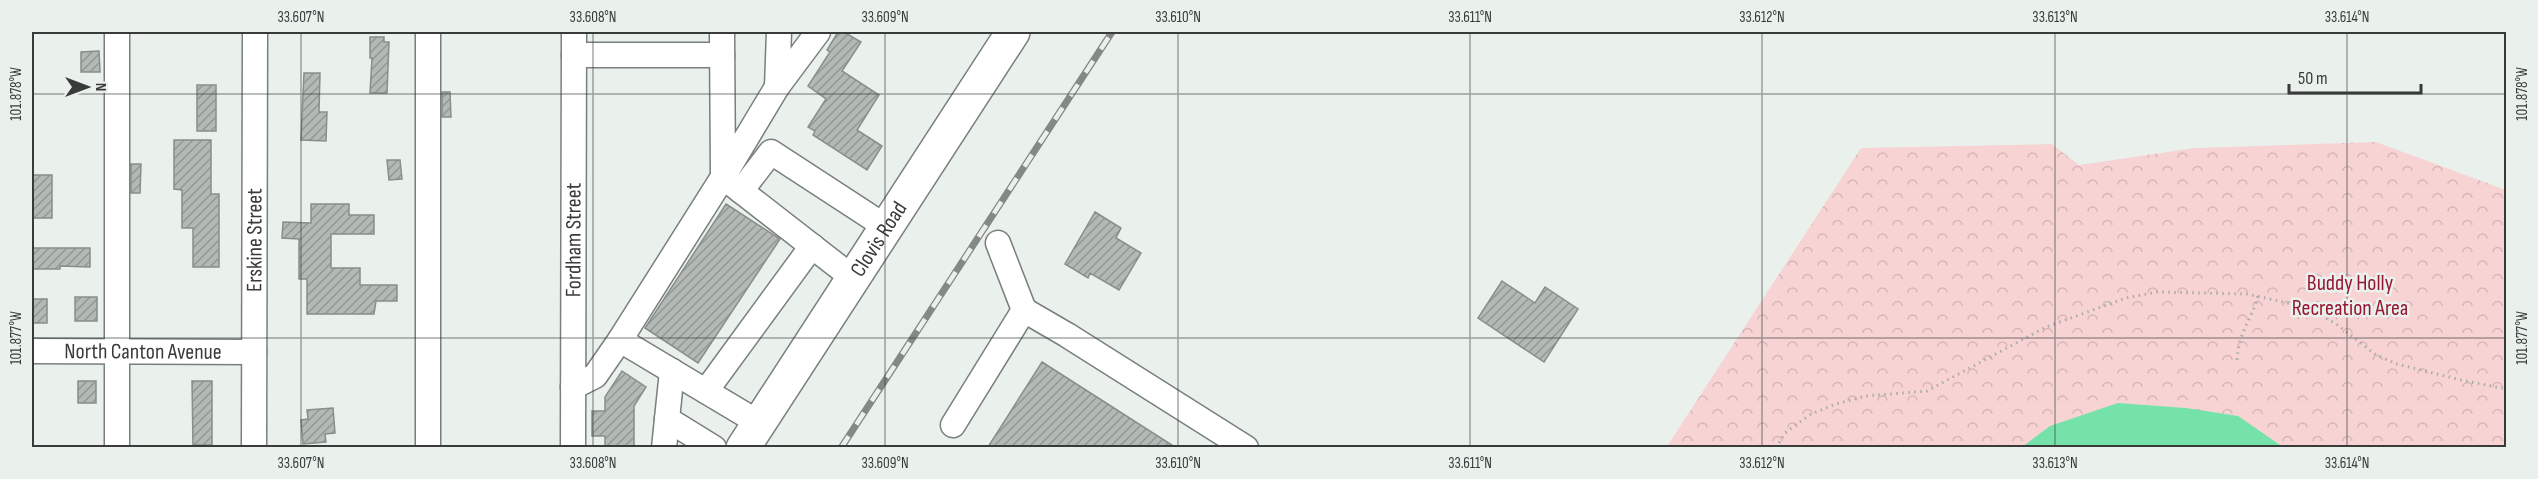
<svg xmlns="http://www.w3.org/2000/svg" width="2538" height="479" viewBox="0 0 2538 479" font-family="'Sofia Sans Condensed',sans-serif">
<style>
.park{fill:url(#park-crowns)}
.water{fill:#75e2aa}
.building{fill:url(#building-hatch);stroke:#888e8a;stroke-width:1.5}
.lines{fill:none;stroke-linecap:round;stroke-linejoin:round}
.minor-casing{stroke:#797f7b;stroke-width:27}
.highway-casing{stroke:#797f7b;stroke-width:36}
.path{stroke:#a8adaa;stroke-width:3;stroke-dasharray:1.5 4.5;stroke-linecap:butt}
.minor{stroke:#fff;stroke-width:24}
.highway{stroke:#fff;stroke-width:33}
.rail-casing{stroke:#858986;stroke-width:7}
.rail{stroke:#eaf1ed;stroke-width:4.5;stroke-dasharray:14;stroke-linecap:butt}
.ticks{fill:none;stroke:#383b39;stroke-width:1.5;stroke-opacity:0.45}
.labels{text-anchor:middle;dominant-baseline:central;stroke-width:5;stroke-linejoin:round;paint-order:stroke}
.street-label{font-size:22px;fill:#383b39;stroke:#eaf1ed}
.park-label{font-size:22px;fill:#961631;stroke:#eaf1ed}
.neatline{fill:none;stroke:#383b39;stroke-width:2}
.ticks-label{font-size:15px;text-anchor:middle;fill:#383b39}
</style>
<defs>
<pattern id="park-crowns" width="20" height="18" patternUnits="userSpaceOnUse" patternTransform="scale(1.5)"><rect width="20" height="18" fill="#f8d3d4"/><path d="M2 6a3 3 0 1 1 6 0M12 15a3 3 0 1 1 6 0" fill="none" stroke="#d5b6b7"/></pattern>
<pattern id="building-hatch" width="6" height="6" patternUnits="userSpaceOnUse" patternTransform="scale(1.5)"><rect width="6" height="6" fill="#b3b9b5"/><path d="M-1 1l2-2M0 6l6-6M5 7l2-2" fill="none" stroke="#939894"/></pattern>
</defs>
<rect width="100%" height="100%" fill="#eaf1ed"/>
<path class="park" d="M2376,142L2506,190V447L1666,448L1861,148L2052,144L2079,165L2195,148Z"/>
<path class="water" d="M2118,403L2186,408L2238,416L2283,447H2022L2050,426Z"/>
<path class="building" d="M838,32H844L861,42L842,71L879,95L857,130L882,146L867,170L813,135L815,131L808,127L826,99L808,86L830,52L827,50Z
M370,37H384V42H389L387,93H370L372,58H370Z
M99,51L100,72H81V52Z
M304,73H320L319,112H327L326,141L301,140Z
M197,85H216V131H197Z
M442,92H450L451,117H442Z
M174,140H211V194H219V267H193V228H182V190L174,189Z
M387,160H400L402,179L389,180Z
M131,164H141L140,193H131Z
M32,175H52V218H32Z
M311,204H349V215H374V234H331V268H360V285H397V301H376L374,314H307V279H299V239L282,238L283,222L311,223Z
M726,204L780,239L698,363L645,328Z
M1095,212L1121,228L1116,238L1141,253L1119,290L1090,273L1088,278L1065,264Z
M32,248H90V267L60,266V269H32Z
M1502,281L1535,303L1545,287L1578,309L1544,362L1478,318Z
M75,297H97V321H75Z
M32,299H47V323H32Z
M1042,362L1175,447H988Z
M622,371L646,387L634,406V447H605V436H592V411H605V397Z
M78,381H96V403H78Z
M192,381H212V445H193Z
M333,408L335,433L325,434L326,442L303,444L301,420L308,419L307,410Z"/>
<g class="lines">
<g class="minor-casing">
<g id="minor">
<path d="M428,32V448"/>
<path d="M722,32L723,177L777,87L818,32"/>
<path d="M574,55H722"/>
<path d="M777,87L779,32"/>
<path d="M741,191L771,152L886,227"/>
<path d="M1024,310L1067,335L1246,448"/>
<path d="M620,340L723,177L853,278"/>
<path id="s1" d="M32,351L254,352"/>
<path d="M573,387L595,376L620,340L759,423"/>
<path d="M706,391L812,246"/>
<path d="M667,419L714,448"/>
<path d="M953,425L1024,310L998,243"/>
<path d="M117,448V32"/>
<path id="s2" d="M254,448L255,32"/>
<path id="s3" d="M573,448L574,32"/>
<path d="M664,448L672,371"/>
</g>
</g>
<g class="highway-casing">
<g id="highway">
<path id="s4" d="M743,448L1013,32"/>
</g>
</g>
<path class="path" d="M2237,360C2239,330 2251,322 2258,296
M1776,448L1785,433L1811,414L1836,404L1866,396L1927,391L2046,327L2126,298L2157,292L2247,294L2301,306L2335,323L2376,355L2397,364L2461,380L2506,389"/>
<use href="#minor" class="minor"/>
<use href="#highway" class="highway"/>
<g class="rail-casing">
<path id="rail" d="M841,448L1112,32"/>
</g>
<use href="#rail" class="rail"/>
</g>
<path class="ticks" d="M301,32V448M593,32V448M885,32V448M1178,32V448M1470,32V448M1762,32V448M2055,32V448M2347,32V448M32,94H2506M32,338H2506"/>
<g class="labels">
<g class="street-label">
<text stroke="none"><textPath href="#s2" startOffset="208">Erskine Street</textPath></text>
<text stroke="none"><textPath href="#s3" startOffset="208">Fordham Street</textPath></text>
<text stroke="none"><textPath href="#s4" startOffset="249">Clovis Road</textPath></text>
<text stroke="none"><textPath href="#s1" startOffset="111">North Canton Avenue</textPath></text>
</g>
<g class="park-label">
<text x="2350" y="283">Buddy Holly<tspan x="2350" dy="25">Recreation Area</tspan></text>
</g>
</g>
<rect width="2538" height="479" fill="none" stroke="#eaf1ed" stroke-width="66"/>
<g transform="translate(87 87) rotate(90)" stroke="#eaf1ed" stroke-width="4.5" paint-order="stroke">
<path d="M0-4.5L10 22L0 15L-10 22Z" fill="#383b39"/>
<text y="-9" font-size="16" font-weight="bold" text-anchor="middle" fill="#383b39">N</text>
</g>
<path d="M2289 84v9h132v-9" fill="none" stroke="#383b39" stroke-width="3"/>
<text x="2298" y="84" font-size="18" fill="#383b39" stroke="#eaf1ed" stroke-width="4.5" paint-order="stroke">50 m</text>
<rect x="33" y="33" width="2472" height="413" class="neatline"/>
<g class="ticks-label">
<text x="301" y="22">33.607°N</text>
<text x="593" y="22">33.608°N</text>
<text x="885" y="22">33.609°N</text>
<text x="1178" y="22">33.610°N</text>
<text x="1470" y="22">33.611°N</text>
<text x="1762" y="22">33.612°N</text>
<text x="2055" y="22">33.613°N</text>
<text x="2347" y="22">33.614°N</text>
<text transform="translate(2522 94) rotate(-90)" y="5">101.878°W</text>
<text transform="translate(16 94) rotate(-90)" y="5">101.878°W</text>
<text transform="translate(2522 338) rotate(-90)" y="5">101.877°W</text>
<text transform="translate(16 338) rotate(-90)" y="5">101.877°W</text>
<text x="301" y="468">33.607°N</text>
<text x="593" y="468">33.608°N</text>
<text x="885" y="468">33.609°N</text>
<text x="1178" y="468">33.610°N</text>
<text x="1470" y="468">33.611°N</text>
<text x="1762" y="468">33.612°N</text>
<text x="2055" y="468">33.613°N</text>
<text x="2347" y="468">33.614°N</text>
</g>
</svg>
